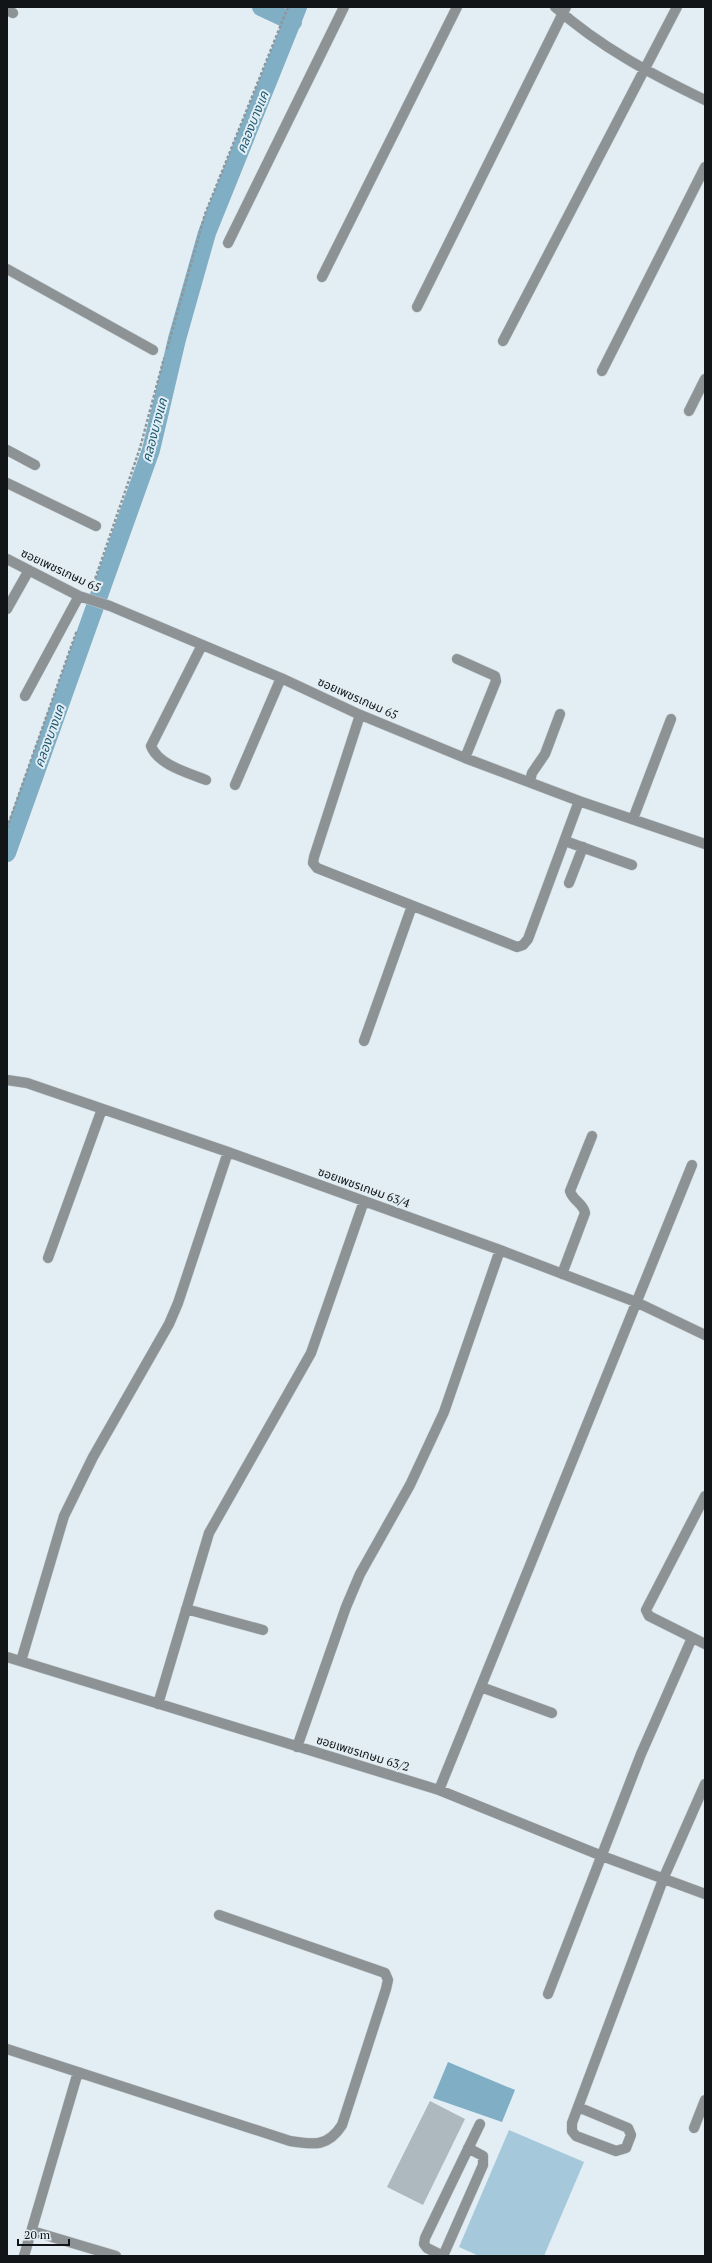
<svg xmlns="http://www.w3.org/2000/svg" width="712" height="2263" viewBox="0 0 712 2263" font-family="'PT Serif','Noto Sans Thai',serif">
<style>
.green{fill:#a5c9da}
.water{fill:#7faec5}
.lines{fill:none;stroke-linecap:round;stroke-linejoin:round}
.canal{stroke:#7faec5;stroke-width:18}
.building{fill:#adb9be}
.minor-casing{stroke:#c1cbd1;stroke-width:11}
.path{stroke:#8e979c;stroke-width:2.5;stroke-dasharray:3 2;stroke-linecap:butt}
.minor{stroke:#8d9294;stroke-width:10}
.labels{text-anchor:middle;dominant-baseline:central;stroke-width:4;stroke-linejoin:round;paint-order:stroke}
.street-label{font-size:12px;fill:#111517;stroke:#e2eef4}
.water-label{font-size:13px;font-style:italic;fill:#1d5972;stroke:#e2eef4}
</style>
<rect width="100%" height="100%" fill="#e2eef4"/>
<path class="green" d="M509,2130L584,2162L544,2256H479L459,2247Z"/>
<path class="water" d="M448,2062L515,2090L502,2122L433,2098Z"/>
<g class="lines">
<path class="canal" d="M261,7L293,22
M7,853L151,450L177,339L207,233L298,7"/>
</g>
<path class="building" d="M430,2101L465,2119L423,2205L387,2187Z"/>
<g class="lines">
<g class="minor-casing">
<path id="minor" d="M555,7C600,47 651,74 705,100
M7,10L13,13
M228,243L344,7
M7,269L153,350
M322,277L457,7
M417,307L566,7
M503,341L677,7
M602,371L705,167
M689,411L705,379
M7,450L35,465
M7,483L96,526
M7,559L79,596L110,606L281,678L356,713L465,758L579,801L705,844
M7,609L29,570
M202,645L151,746C158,765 189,773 206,780
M457,659L495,676L496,681L465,758
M25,696L79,596
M360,715L314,857L313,863L317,868L517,947L523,945L528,939L579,801
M530,781L532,773L545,754L560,714
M235,785L281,678
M633,819L671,719
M565,841L632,865
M569,883L583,847
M364,1041L412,906
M7,1080L27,1083L228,1152L500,1250L636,1302L705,1335
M48,1258L102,1109
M562,1274L585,1213C583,1203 573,1201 570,1191L592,1136
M705,1496L646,1610L649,1616L705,1644
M186,1609L263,1630
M7,1657L439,1790L602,1856L705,1894
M21,1661L64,1516L93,1457L169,1324L178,1303L228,1152
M481,1687L552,1713
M158,1704L209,1533L311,1353L364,1201
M297,1747L346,1607L360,1574L410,1485L444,1412L500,1250
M439,1790L692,1165
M548,1994L641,1754L692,1638
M7,2049L290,2141C314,2145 328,2147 342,2125L386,1989L388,1980L385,1973L219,1915
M578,2107L628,2128L631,2135L626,2148L616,2151L576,2136L572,2131V2123L664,1877L705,1784
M694,2128L705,2100
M468,2148L483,2156V2165L443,2256L427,2248L424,2244L425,2238L480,2124
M32,2231L116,2256
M24,2256L78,2072"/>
</g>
<path class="path" d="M167,349L205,214L288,7
M92,588L140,448L164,358
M7,828L77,630"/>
<use href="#minor" class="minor"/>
</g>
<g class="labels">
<g class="street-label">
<text transform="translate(61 570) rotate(25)">ซอยเพชรเกษม 65</text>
<text transform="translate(358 698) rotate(24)">ซอยเพชรเกษม 65</text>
<text transform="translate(364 1187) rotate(20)">ซอยเพชรเกษม 63/4</text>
<text transform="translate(363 1753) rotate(17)">ซอยเพชรเกษม 63/2</text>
</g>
<g class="water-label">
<text transform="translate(252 122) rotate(-68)">คลองบางแค</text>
<text transform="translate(154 430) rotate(-75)">คลองบางแค</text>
<text transform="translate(49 736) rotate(-70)">คลองบางแค</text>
</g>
</g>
<rect width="712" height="2263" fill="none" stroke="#111517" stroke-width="16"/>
<path d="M18 2239v6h51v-6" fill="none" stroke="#111517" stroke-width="2"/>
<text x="24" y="2239" font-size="12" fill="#111517" stroke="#e2eef4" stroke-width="3" paint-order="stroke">20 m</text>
</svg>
